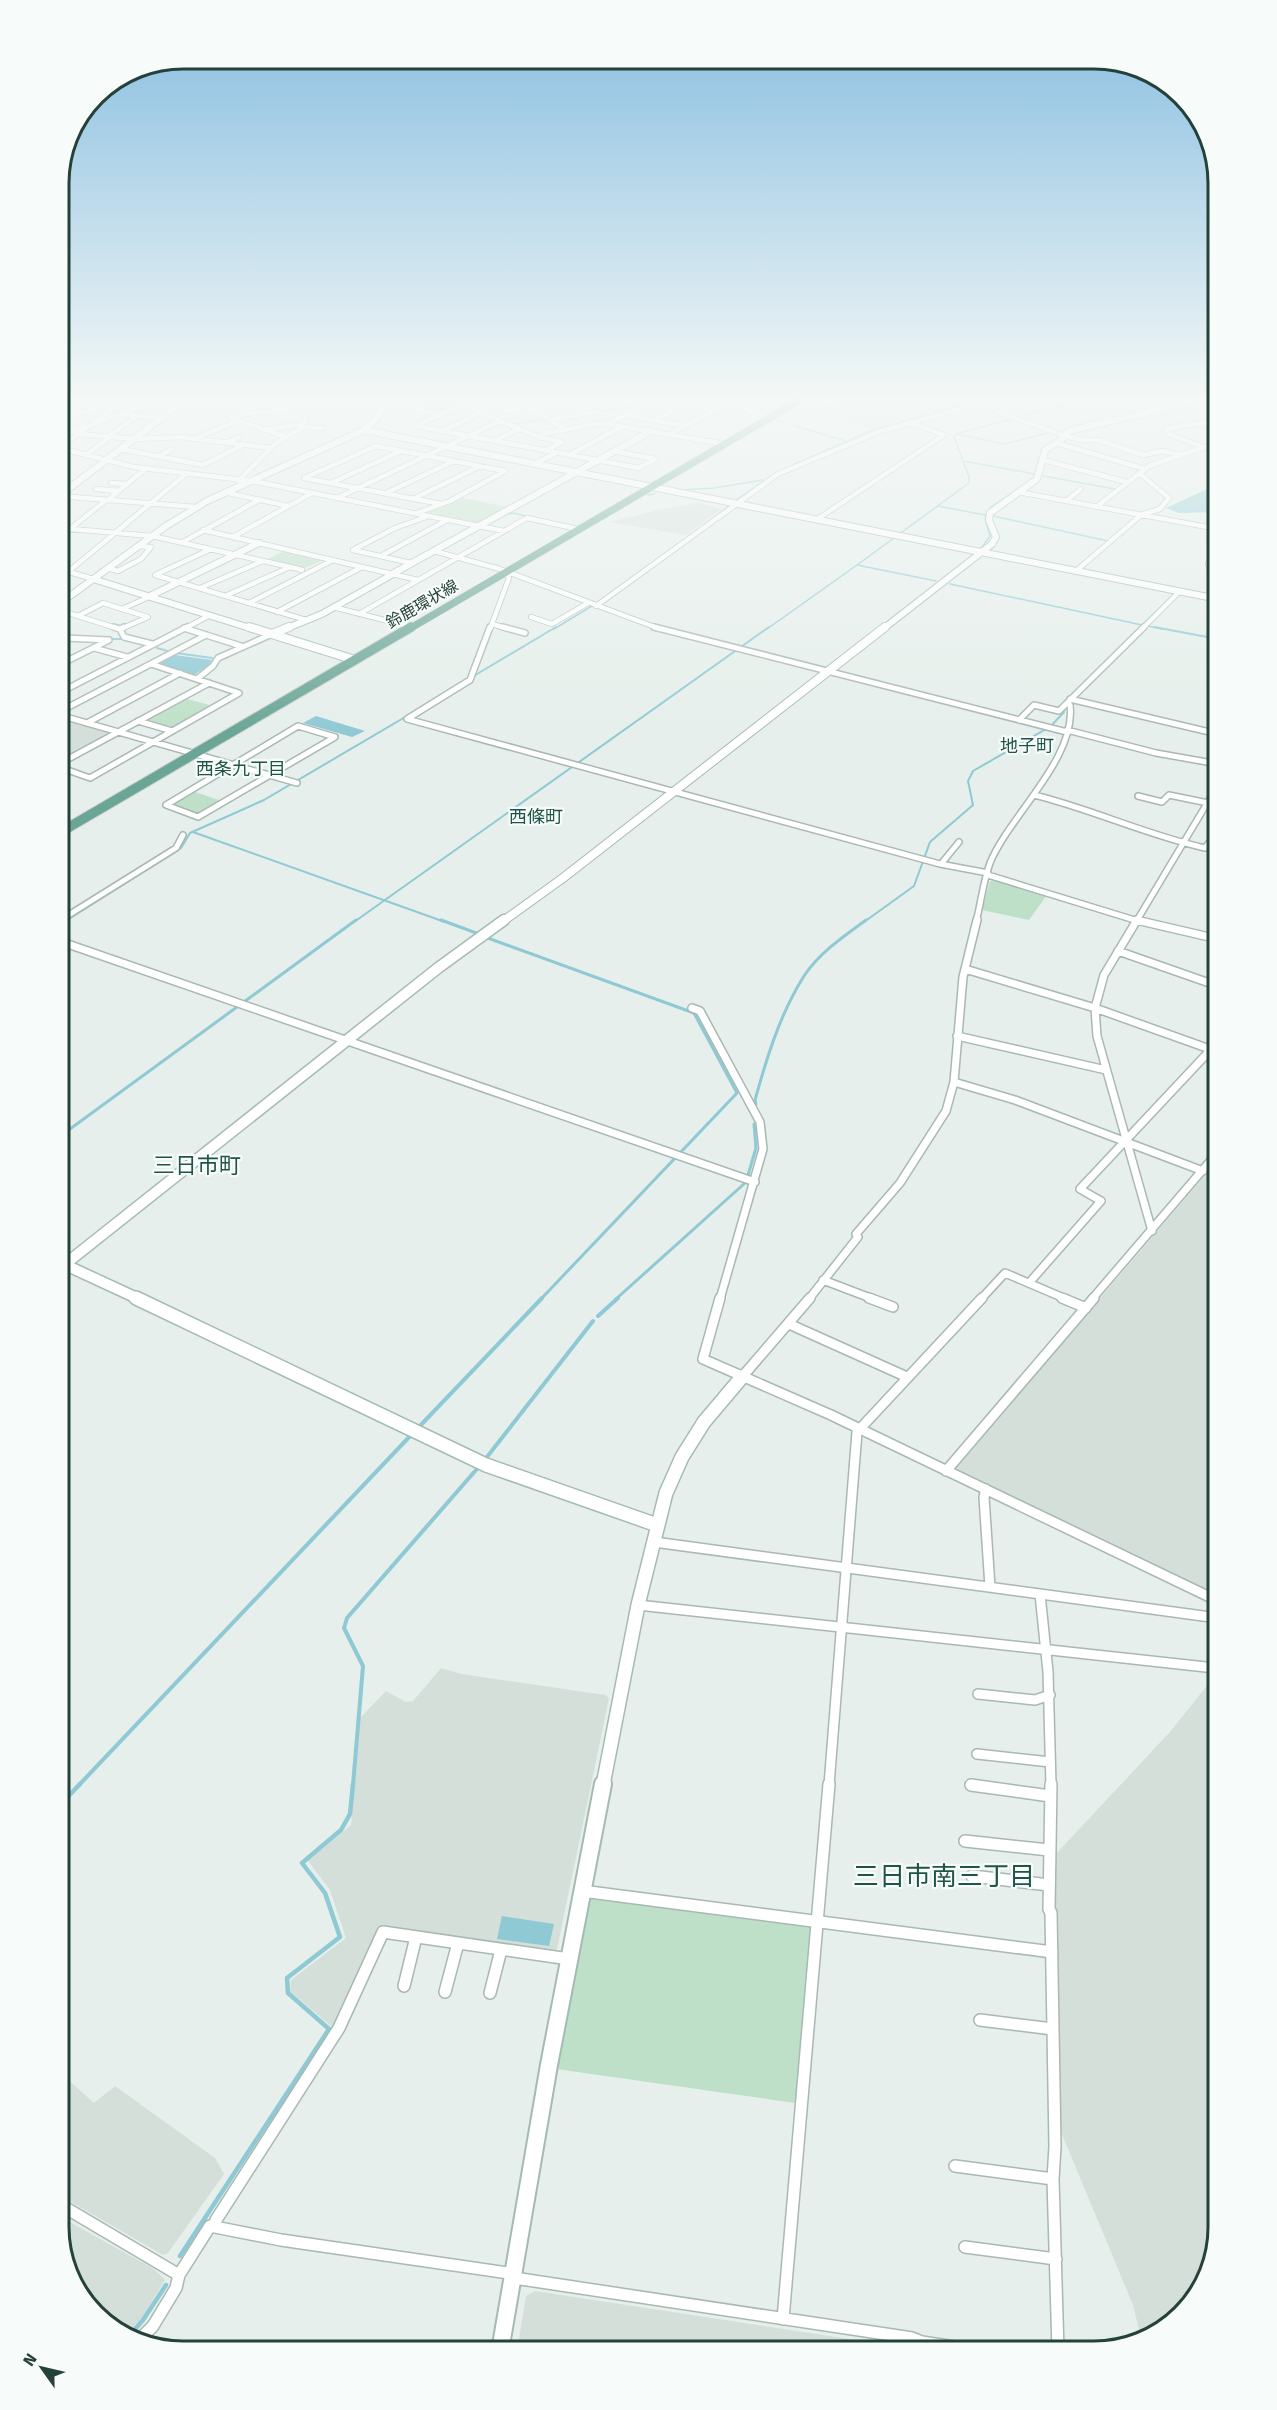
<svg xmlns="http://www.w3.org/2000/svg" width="1277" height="2410" viewBox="0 0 1277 2410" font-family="'Fira Sans','Noto Sans JP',sans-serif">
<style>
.built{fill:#d4dfda}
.green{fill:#bfe0c8}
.water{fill:#8ec9d4}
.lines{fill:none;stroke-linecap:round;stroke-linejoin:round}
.stream-far4{stroke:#8ec9d4;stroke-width:1.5}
.stream-far3{stroke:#8ec9d4;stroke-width:2}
.stream-far2{stroke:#8ec9d4;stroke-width:3}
.stream-far1{stroke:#8ec9d4;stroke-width:4}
.stream{stroke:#8ec9d4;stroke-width:4.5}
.street-far4-casing{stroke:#a8b8b2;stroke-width:6}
.street-far3-casing{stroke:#a8b8b2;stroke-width:8}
.street-far2-casing{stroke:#a8b8b2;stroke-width:10}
.street-far1-casing{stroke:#a8b8b2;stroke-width:12}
.street-casing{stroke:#a8b8b2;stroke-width:14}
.secondary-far4-casing{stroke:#a4bbb3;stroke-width:8}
.secondary-far3-casing{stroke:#a4bbb3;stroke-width:10}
.secondary-far2-casing{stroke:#a4bbb3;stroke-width:13}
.secondary-far1-casing{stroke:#a4bbb3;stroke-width:16}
.secondary-casing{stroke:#a4bbb3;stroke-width:20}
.primary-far1-casing{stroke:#c2cac8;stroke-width:8}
.primary-casing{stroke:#c2cac8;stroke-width:11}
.street-far4{stroke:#fff;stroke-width:4.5}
.street-far3{stroke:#fff;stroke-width:5}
.street-far2{stroke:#fff;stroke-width:7}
.street-far1{stroke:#fff;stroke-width:9}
.street{stroke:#fff;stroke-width:11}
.secondary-far4{stroke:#fff;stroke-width:6}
.secondary-far3{stroke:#fff;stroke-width:8}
.secondary-far2{stroke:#fff;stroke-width:10}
.secondary-far1{stroke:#fff;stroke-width:13}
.secondary{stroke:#fff;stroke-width:16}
.primary-far1{stroke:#6aa596;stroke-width:7}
.primary{stroke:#6aa596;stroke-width:9}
.labels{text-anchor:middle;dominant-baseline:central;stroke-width:4.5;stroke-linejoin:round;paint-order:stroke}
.far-street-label{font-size:16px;fill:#24423a;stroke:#f7fbf9}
.far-quarter-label{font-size:18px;fill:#1f5548;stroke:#f7fbf9}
.far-neighbourhood-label{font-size:18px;fill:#1f5548;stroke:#f7fbf9}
.quarter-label{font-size:22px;fill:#1f5548;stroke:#f7fbf9}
.near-neighbourhood-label{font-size:26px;fill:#1f5548;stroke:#f7fbf9}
.rim{fill:none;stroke:#24423a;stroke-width:3}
</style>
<rect width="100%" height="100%" fill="#e6efeb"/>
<path class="built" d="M821,400H917L941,409L870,429L812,406L827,402Z
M699,503L722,509L685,535L610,522L658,510Z
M59,719L110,733V735L59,763Z
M1218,1160V1596L958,1473L957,1466Z
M441,1668L461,1674L605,1695L609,1698L556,1954L379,1928L332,2027L290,1991L291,1980L346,1938L330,1890L308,1861L351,1825L359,1719L386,1691L406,1702L413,1701Z
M1218,1672V2227L1198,2296L1142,2342L1133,2305L1059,2127L1054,1856L1169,1733Z
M66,2078L94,2103L115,2086L215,2158L224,2174L168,2253L163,2255L59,2195V2085Z
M59,2216L154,2269L165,2280L142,2318L126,2334L114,2330L68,2275Z
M535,2291L915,2349V2351H517L526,2296Z"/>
<path class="green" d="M424,400H455L465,405L440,413L420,409Z
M458,497L507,507L476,523L423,513Z
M286,550L322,560H323L303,569L266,560Z
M184,698L213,706L173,729L143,720Z
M192,791L222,801L196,814L171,805Z
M999,880L1047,895L1029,920L982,910L990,881Z
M588,1896L813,1925L795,2103L556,2069Z"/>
<path class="water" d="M1218,484V512L1179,513L1166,508Z
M175,655L212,660L208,666L194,675L160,663Z
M316,716L365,731L352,737L303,723Z
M502,1916L554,1924L549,1946L497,1939Z"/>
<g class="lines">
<path class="stream-far4" d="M457,400L466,404
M597,412L641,406
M775,419L782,421
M514,424L549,419
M795,426L843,440
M957,434L1004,444L1051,432
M963,461L1035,474
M791,466L872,430L982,400
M1043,476L1115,489
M1030,480L1034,477L1039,459
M682,490L714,488L762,480
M648,495L655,494
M736,500L777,472
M938,506L985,515
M504,515L513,513L530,517
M985,516L991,507L1023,486
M993,516L1108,541
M695,532L729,506
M982,547L990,536L985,519
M936,581L857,565L969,483V477L954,437L956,434L1082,400
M950,584L1142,625
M1142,625L1174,594
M1148,626L1162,629
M554,629L595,604
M767,629L857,565"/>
<path class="stream-far3" d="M1154,627L1218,639
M108,639H126
M157,648L171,652
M176,653L212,658
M472,677L556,627
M1051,726L1064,712
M193,832L445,922
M64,922L181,848L190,833L264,800L412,713
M354,922L769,627
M864,922L914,886L930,842L973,805L968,781L973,771L1046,729"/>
<path class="stream-far2" d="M441,920L479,934
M59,925L66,920
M485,937L694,1013L737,1093L541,1299
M756,1104L755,1100C767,1057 780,1014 804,976C819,953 844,936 866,920
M59,1137L356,920
M748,1175L756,1148L754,1124
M616,1299L745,1183"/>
<path class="stream-far1" d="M598,1316L618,1298
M417,1429L542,1298
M487,1457L593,1321
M79,1785L412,1434
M353,1785L363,1666L344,1628L347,1618L476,1470"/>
<path class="stream" d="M59,1806L80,1784
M180,2256L329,2029L288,1993L287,1978L340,1937L325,1893L302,1863L341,1830L350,1814L353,1784
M129,2336L143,2320L166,2285"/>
<g class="street-far4-casing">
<path id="street-far4" d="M234,400L240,403V410L246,414L318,405
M422,400L417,410L441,414
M517,400L566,430
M718,400L770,418
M782,400L794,403
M965,400L1065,436L1082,440H1098L1143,455L1163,451L1180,455
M465,406L480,403L474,400
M787,407L794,408L841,400
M529,408L579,400
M500,412L528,407
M119,414L162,417
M246,414L231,418L286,437
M626,415L686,426
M549,420L597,412
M655,420L686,403L681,400
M59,421L119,400
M610,423L641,407L681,400
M1201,423L1218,431
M92,424L155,401L179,405
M301,427L322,428
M263,430L302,424
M442,431L481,413
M79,434L135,439L181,437L271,448
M670,434L732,400
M59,436L86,427
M108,437L138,415
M539,437L562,442L545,451
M194,439L237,421
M494,441L519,429
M226,443L239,437
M1056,443L1145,469
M1203,447L1169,434L1166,429L1218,420
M59,448L134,467L252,481L504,531
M59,448L125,400
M121,449L203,465L241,446
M613,451L655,459L639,468L416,426L459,406H465L539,437L546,433L602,423L724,444
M86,455L110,437
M569,455L623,426
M159,456L172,449
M1043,460L1127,482
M536,463L556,453
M1139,473L1169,498L1160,509L1143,514
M304,478L376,446L505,471
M304,478L441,504
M238,481L276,443L300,429L307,416L326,400
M111,483L127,484
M331,483L401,451
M96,489L119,491
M224,492L288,506
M1018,492L1218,529
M386,493L454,461
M59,496L196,507
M337,498L500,421
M413,499L480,466
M108,500L145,469
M1066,501L1081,489
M1096,507L1149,466L1204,447L1218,445
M417,513L450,501L505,471
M816,520L944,435L912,423
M59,528L152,536L290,567L225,596
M203,530L418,580
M233,537L312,493
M59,538L106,500
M183,542L259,500
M211,549L155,575L306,620
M434,551L500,569L660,629
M381,556L447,520
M411,563L353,550L395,528L426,517
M290,567L302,570
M107,568L118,571L141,559L151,547L138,546
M59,569L93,579
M1076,571L1141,515
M68,572L186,474
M1216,586L1208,564L1218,565
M200,588L263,561
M249,603L333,560
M596,606L778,474L881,431L994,400
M333,607L412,627
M59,610L119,629
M277,612L362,567
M359,614L527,518L578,529
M78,616L103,603L122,609
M531,617L552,624L588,603
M492,624L509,629
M121,629L148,617L122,609L151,596
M184,629L210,615
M490,629L509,578L505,572
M1142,629L1180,591"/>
</g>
<g class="street-far3-casing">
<path id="street-far3" d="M114,627L120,629L124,627
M490,627L470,680L407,719L940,864L988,873
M503,627L525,633
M654,627L1067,732
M184,628L241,646
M120,629L124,637L152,644
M59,641L65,638L109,640L59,665
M94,648L127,657
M197,679L213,666L218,658L272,634
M59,693L187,627
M1070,699L1218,734
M59,712L206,635
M59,715L297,783
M1019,720L1034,705L1059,711L1067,703
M138,721L172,731
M87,723L180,673
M298,726L335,737L198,817L166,805Z
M1067,730L1156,753L1218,764
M59,764L209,683
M59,767L90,778L239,693L151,664
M1034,795C1092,809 1146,835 1205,848L1208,844L1218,846
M1138,796L1162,802L1169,795L1208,803
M1208,844L1218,833
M941,864L959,842
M988,875L1141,922
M59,921L176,848L183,835
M976,922C981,903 983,882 990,863C1009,816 1077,758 1070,705L1067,703L1144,627
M1136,922L1218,785"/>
</g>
<g class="street-far2-casing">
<path id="street-far2" d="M1136,920L1218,939
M1137,920L1104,975L1095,1008L1097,1036L1152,1231
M59,941L755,1182
M1118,951L1218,986
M965,969L1095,1008L1218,1052
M692,1008L700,1011L760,1122L763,1149L720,1299
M957,1036L1106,1070
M954,1082L1015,1100L1203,1171
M823,1280L873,1299
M1029,1283L1101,1201L1080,1189L1218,1042
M809,1299L858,1237L856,1234L900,1183L946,1111L954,1082L963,977L977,920
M981,1299L1005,1273L1066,1299
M1092,1299L1218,1152"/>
</g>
<g class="street-far1-casing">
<path id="street-far1" d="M720,1298L703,1359L831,1415L1218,1601
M869,1298L893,1307
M1062,1298L1086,1308
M789,1324L907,1377
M742,1377L810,1298
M946,1471L1094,1298
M986,1489L984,1497L990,1587
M654,1542L1218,1618
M1040,1594L1048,1672L1051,1785
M638,1605L1215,1668L1218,1663
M978,1694L1035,1700L1050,1695
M977,1754L1050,1762
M829,1785L857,1432L982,1298"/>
</g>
<g class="street-casing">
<path id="street" d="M1051,1784L1049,1909L1051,1913L1055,2146L1053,2179L1058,2351
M971,1785L1050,1796
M965,1841L1049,1850
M972,1876L1049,1885
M582,1891L1052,1952
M404,1986L416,1937
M445,1992L458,1943
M490,1993L501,1950
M980,2020L1053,2029
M955,2166L1053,2179
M59,2204L179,2275
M215,2227L216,2220L339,2028L383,1932L569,1959
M965,2247L1056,2259
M514,2278L912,2338L922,2342L980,2351
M783,2319L829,1784
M140,2339L153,2326L176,2288L179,2275L210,2226L281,2240L515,2274"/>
</g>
<g class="secondary-far4-casing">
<path id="secondary-far4" d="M1184,401L1218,413
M364,430L1218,599
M59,496L185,400
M392,574L651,431
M93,579L253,629
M150,596L259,543
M59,604L166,526L207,501L364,430L376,419L387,400
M285,629L322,614L393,574
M883,629L992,544L996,537L989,520L990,513L1037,479L1045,450L1061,440L1068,431L1189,403"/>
</g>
<g class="secondary-far3-casing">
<path id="secondary-far3" d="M249,627L355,660
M272,634L289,627
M502,922L563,878L885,627"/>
</g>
<g class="secondary-far2-casing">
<path id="secondary-far2" d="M59,1262L139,1299
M59,1269L438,968L504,920"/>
</g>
<g class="secondary-far1-casing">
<path id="secondary-far1" d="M136,1298L486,1465L657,1525
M603,1785L638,1605L666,1493L682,1457L704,1422L742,1377"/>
</g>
<g class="secondary-casing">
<path id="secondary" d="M500,2351L549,2065L603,1784"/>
</g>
<g class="primary-far1-casing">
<path id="primary-far1" d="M409,629L800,400"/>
</g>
<g class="primary-casing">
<path id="primary" d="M59,833L411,627"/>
</g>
<use href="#street-far4" class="street-far4"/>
<use href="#street-far3" class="street-far3"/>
<use href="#street-far2" class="street-far2"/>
<use href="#street-far1" class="street-far1"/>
<use href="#street" class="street"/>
<use href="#secondary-far4" class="secondary-far4"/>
<use href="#secondary-far3" class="secondary-far3"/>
<use href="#secondary-far2" class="secondary-far2"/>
<use href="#secondary-far1" class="secondary-far1"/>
<use href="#secondary" class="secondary"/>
<use href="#primary-far1" class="primary-far1"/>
<use href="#primary" class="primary"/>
</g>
<linearGradient id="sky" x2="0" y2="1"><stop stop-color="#84bce0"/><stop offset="0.54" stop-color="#f4f8f6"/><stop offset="1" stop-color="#f4f8f6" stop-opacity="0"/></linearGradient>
<rect width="1277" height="737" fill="url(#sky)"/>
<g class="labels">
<g class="far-street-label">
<text transform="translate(422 604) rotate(-30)">鈴鹿環状線</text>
</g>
<g class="far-quarter-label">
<text x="1027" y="746">地子町</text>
<text x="536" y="817">西條町</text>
</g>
<g class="far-neighbourhood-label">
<text x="241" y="769">西条九丁目</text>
</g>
<g class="quarter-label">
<text x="197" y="1165">三日市町</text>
</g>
<g class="near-neighbourhood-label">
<text x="944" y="1876">三日市南三丁目</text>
</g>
</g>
<path d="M0 0H1277V2410H0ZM183 69H1094A114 114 0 0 1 1208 183V2227A114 114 0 0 1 1094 2341H183A114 114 0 0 1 69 2227V183A114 114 0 0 1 183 69Z" fill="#f7fbf9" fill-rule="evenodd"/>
<path class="rim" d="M183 69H1094A114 114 0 0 1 1208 183V2227A114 114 0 0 1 1094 2341H183A114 114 0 0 1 69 2227V183A114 114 0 0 1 183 69Z"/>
<g transform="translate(42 2368) rotate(304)" stroke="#f7fbf9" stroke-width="4.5" paint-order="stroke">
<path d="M0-4.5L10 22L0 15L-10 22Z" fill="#24423a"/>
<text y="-9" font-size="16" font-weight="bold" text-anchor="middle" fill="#24423a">N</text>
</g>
</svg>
